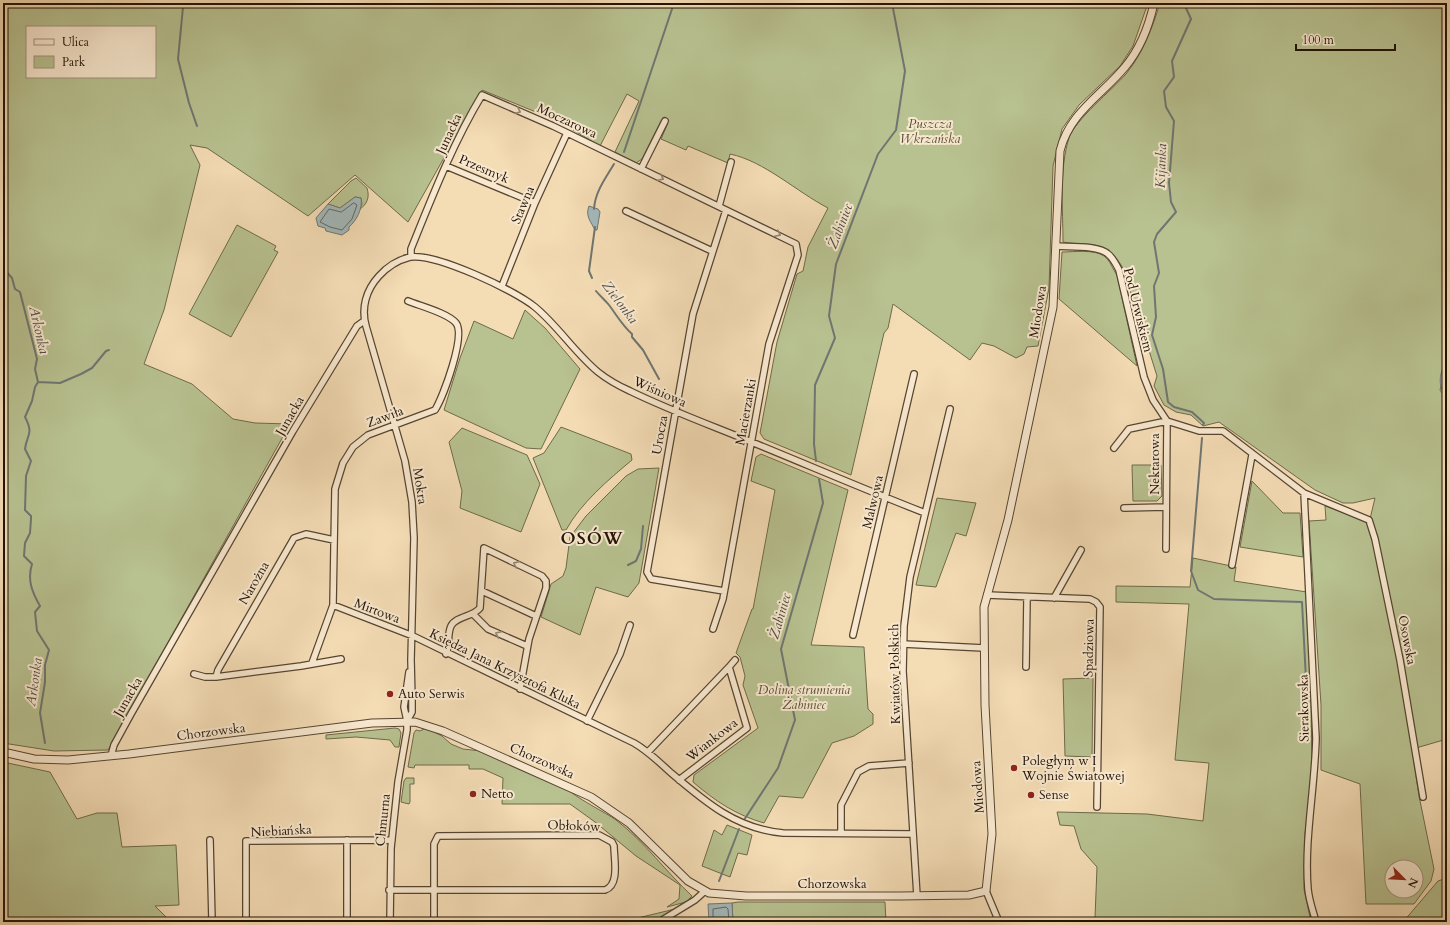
<svg xmlns="http://www.w3.org/2000/svg" width="1450" height="925" viewBox="0 0 1450 925" font-family="Cardo,serif">
<style>
.green{fill:#b8c190;stroke:#6d6a4a;fill-rule:evenodd}
.water{fill:#a2b8ba;stroke:#6f7672}
.lines{fill:none;stroke-linecap:round;stroke-linejoin:round}
.shore{stroke:#626660;stroke-width:1}
.stream{stroke:#6f7672;stroke-width:2}
.minor-casing{stroke:#564531;stroke-width:8}
.tertiary-casing{stroke:#564531;stroke-width:9}
.minor{stroke:#f8e8cf;stroke-width:5.5}
.tertiary{stroke:#f8e8cf;stroke-width:7}
.oneway{stroke:#988874}
.poi-dot{fill:#8f2418;stroke:#f8e8cf;stroke-width:1.5}
.labels{text-anchor:middle;dominant-baseline:central;stroke-width:4;stroke-linejoin:round;paint-order:stroke}
.street-label{font-size:13px;fill:#221305;stroke:#f8e8cf}
.park-label{font-size:13px;font-style:italic;fill:#565036;stroke:#f8e8cf}
.poi-label{font-size:13px;fill:#221305;stroke:#f8e8cf;text-anchor:start}
.water-label{font-size:14px;font-style:italic;fill:#4f4d44;stroke:#f8e8cf}
.district-label{font-size:17px;font-weight:bold;letter-spacing:1px;fill:#221305;stroke:#f8e8cf}
</style>
<rect width="100%" height="100%" fill="#f4dcb5"/>
<filter id="stains"><feTurbulence type="fractalNoise" baseFrequency=".005" numOctaves="4"/><feColorMatrix values="0 0 0 0 .2 0 0 0 0 .09 0 0 0 0 .02 0 0 0 .5 -.17"/></filter>
<radialGradient id="worn" r=".72"><stop offset=".6" stop-color="#630" stop-opacity="0"/><stop offset="1" stop-color="#630" stop-opacity=".3"/></radialGradient>
<path class="green" d="M3,3H1148L1133,46L1120,66L1079,105L1062,129L1053,166L1049,288L1038,346L1027,347L1024,354L1016,358L994,346L982,343L970,360L893,304L888,328L884,333L851,475L764,439L760,433L777,342L797,274L803,271L808,247L828,208C797,192 764,161 730,154L728,163L688,146L686,150L661,139L668,123L662,119L642,159L636,163L615,152L639,101L627,94L600,146L558,121L482,90L408,222L355,175L308,216L207,148L190,145L200,165L164,310L144,364L192,384L233,419L255,423L290,424L108,750L54,751L3,743ZM27,27H155V77H27Z
M1160,3H1447V362L1440,390L1447,400V739L1416,748L1370,519L1375,498L1353,503H1343L1315,490L1219,422L1203,426L1191,415L1176,412L1164,405L1154,386L1157,376L1123,268C1104,238 1093,247 1063,242C1063,210 1059,169 1069,138C1075,120 1112,90 1126,74C1143,53 1152,29 1160,3Z
M356,178L367,188C370,198 367,204 359,210L362,204L361,198L355,197L340,208L328,204L351,181Z
M237,225L276,246L274,250L278,252L231,337L189,314Z
M1062,252C1074,252 1094,249 1104,256C1110,260 1113,270 1117,275L1137,366L1059,299Z
M525,310L545,328L580,369L541,449L526,448L444,410L460,358L474,321L513,339Z
M561,427L631,454L632,460C608,480 581,503 566,530H562L533,458L544,453Z
M462,428L527,455L540,484L521,532L460,508L462,491L449,442Z
M761,454L848,490L811,645L864,647L868,709L873,714V724L854,736L832,743L803,798L779,796L764,823C736,815 715,801 693,782L694,775L758,728L743,685L745,676L740,657L736,653L752,609H753L775,490L751,481L756,457Z
M1132,465H1161L1162,496L1157,501H1133Z
M659,468L639,583L628,597L596,587L580,635L541,617L551,584L563,576L566,568L570,537L586,516L626,476L638,469Z
M1252,481L1283,513H1300L1303,557L1240,547Z
M937,498L976,503L966,536L956,533L936,587L916,585Z
M1325,506L1368,522L1374,539L1399,660L1419,796L1434,869L1431,881L1414,904H1366L1360,784L1321,770V705L1309,521L1326,520ZM1392,867H1416V891H1392Z
M1193,558L1236,567L1234,581L1307,592L1311,694L1312,771L1305,834L1304,889L1311,922H1117L1095,918L1097,867L1081,849L1074,826L1060,825L1057,812L1147,814L1203,821L1209,763L1175,760L1189,604L1116,602V586L1190,587Z
M1093,678L1092,757L1065,756L1063,679Z
M395,728L399,729L401,733L399,747H395L390,740L356,737L326,739V735Z
M426,728L442,736L451,744L463,749L481,751L568,789C571,795 608,814 616,820C645,842 666,872 692,896L686,902L667,907L679,899L680,885L636,856L595,822L570,804H502L503,778L483,769H469V765H415L414,768L408,767L414,733L416,730L420,731Z
M3,762L50,772L77,819L97,813H117L122,847L176,845L179,905L155,906L171,922H3Z
M406,778H414V784H410V802L409,804L401,802L404,781Z
M727,825L752,835L747,855L738,853L730,877L702,866L714,830L722,835Z
M1447,878V922H1403L1438,881Z
M738,902H885L886,922H733L732,903Z
M675,909L654,922H621Z"/>
<path class="water" d="M355,197L361,198C363,209 356,221 349,227V230L342,235L326,231L325,228L318,226L316,218L328,204L340,208Z
M589,206L598,209L600,212L597,230H595C591,222 585,216 589,206Z
M1447,362V400C1439,388 1437,375 1447,362Z
M732,903L733,922H709L708,904Z"/>
<g class="lines">
<path class="shore" d="M354,203L357,205L352,219L342,230L330,227L320,222L329,209L341,212Z
M713,922V909L726,907L728,909L729,922"/>
<path class="stream" d="M1188,3L1186,8L1191,19L1172,61L1174,77L1164,91L1166,107L1174,121L1169,183L1171,202L1176,212L1157,234L1154,242L1159,273L1154,286L1156,317L1152,335L1163,369L1168,402L1174,407L1192,412L1204,423L1203,425
M183,7L178,59L189,103L197,126
M624,152L674,3
M594,209C595,192 605,179 614,164
M3,268L12,278L15,289L20,292L37,359L35,369L38,382L35,387L32,401L25,417C34,434 27,434 25,449L31,461L26,476L25,510L31,516V519L30,533L25,543L24,556L32,564C27,580 32,592 40,606L35,612L37,631L49,650L45,665V682L40,713L45,743
M592,278L589,271L595,227
M596,291C600,296 605,300 609,305C618,317 622,325 632,334V337L643,350L659,379
M38,382L60,383L81,374L92,368L106,351L109,350
M1202,438L1191,571L1198,590L1214,599L1302,602L1308,719
M816,461L814,444L815,385L835,338L829,316L836,264L878,154L896,130L905,71L892,3
M628,565L636,561L641,549L643,526
M744,820L778,768L795,720L781,649L823,503L819,479
M719,881L739,829"/>
<g class="minor-casing">
<path id="minor" d="M446,166L535,203
M641,169L665,121
M719,206L731,162
M626,211L712,251
M1056,246C1069,247 1099,245 1108,254C1113,258 1116,264 1119,270L1144,377L1153,400L1167,421L1199,431H1223L1304,493L1369,520L1375,539L1400,660L1423,797
M411,257V249C432,197 453,143 482,95L553,126L796,244L798,255L769,344L723,599L713,629
M502,286L535,203L567,133
M1114,448L1129,429L1167,421L1166,549
M1304,493L1316,738C1315,788 1304,840 1308,889C1309,900 1313,911 1316,922
M1124,508L1166,507
M1232,565L1252,455
M482,591L536,616
M724,591L651,579L647,572L693,314L726,210
M987,595L1090,599L1096,602L1100,607L1097,807
M1054,598L1081,550
M333,605L413,636L634,743C648,751 659,762 670,772C704,801 736,829 783,833L913,834
M473,614L488,629L527,646
M853,635L914,374
M903,644L984,648
M446,654C450,645 447,634 451,626C456,616 473,617 480,608L484,548L542,576L546,581V588L529,639L520,689
M312,663L333,605L335,489L343,463L353,447L368,435L435,410C443,397 466,336 456,323C448,313 420,306 408,301
M729,667L735,660
M1026,667L1027,598
M194,674L205,677H216L301,666L341,659
M216,677L218,670L294,538L306,534L334,540
M407,721L412,712V700L411,660L414,538L412,502L405,461L366,326C361,308 366,290 379,276C387,267 398,260 410,257C436,253 514,290 535,307C558,326 575,353 598,372C608,380 619,386 630,391C669,410 710,425 749,441C808,465 866,490 925,513
M587,721L620,654L630,625
M648,752L729,667L747,728L679,780
M111,756L114,745L131,714L293,431L357,326L364,321
M841,833V805L858,772L869,766L909,763
M210,840L212,921L262,922
M347,840V922
M389,890H605C620,885 614,859 614,846L612,842L599,835L438,836L434,844V922
M986,891L999,922
M917,896L903,671L904,626L910,577L950,409
M246,922V841L392,840
M390,922L391,848L398,782L407,730V721L404,707L409,672
M659,922L695,900L705,891"/>
</g>
<g class="tertiary-casing">
<path id="tertiary" d="M3,752L34,759L68,760L129,754L372,723L415,722L443,731L591,797L629,823L688,881L709,893L746,896H901L969,895L986,891L992,834L985,705L984,607L1008,520L1053,307L1060,151C1069,113 1102,95 1125,67C1140,49 1149,26 1154,3"/>
</g>
<use href="#minor" class="minor"/>
<use href="#tertiary" class="tertiary"/>
</g>
<defs><path id="oneway-chevron" d="M-2-3.5L2.5 0L-2 3.5" fill="none" stroke-width="1.6" stroke-linecap="round" stroke-linejoin="round"/></defs>
<g class="oneway">
<use href="#oneway-chevron" transform="translate(518 111) rotate(24)"/>
<use href="#oneway-chevron" transform="translate(661 178) rotate(26)"/>
<use href="#oneway-chevron" transform="translate(778 234) rotate(26)"/>
<use href="#oneway-chevron" transform="translate(516 564) rotate(-154)"/>
<use href="#oneway-chevron" transform="translate(498 634) rotate(-155)"/>
</g>
<g class="poi-dot">
<circle cx="390" cy="694" r="4"/>
<circle cx="1014" cy="768" r="4"/>
<circle cx="473" cy="794" r="4"/>
<circle cx="1031" cy="795" r="4"/>
</g>
<g class="labels">
<g class="street-label">
<text transform="translate(567 121) rotate(25)">Moczarowa</text>
<text transform="translate(449 134) rotate(-65)">Junacka</text>
<text transform="translate(484 169) rotate(23)">Przesmyk</text>
<text transform="translate(523 205) rotate(-67)">Stawna</text>
<text transform="translate(1138 310) rotate(76)">Pod Urwiskiem</text>
<text transform="translate(1038 312) rotate(-81)">Miodowa</text>
<text transform="translate(660 392) rotate(24)">Wiśniowa</text>
<text transform="translate(746 412) rotate(-80)">Macierzanki</text>
<text transform="translate(290 416) rotate(-60)">Junacka</text>
<text transform="translate(385 417) rotate(-21)">Zawiła</text>
<text transform="translate(660 435) rotate(-80)">Urocza</text>
<text transform="translate(1155 464) rotate(-90)">Nektarowa</text>
<text transform="translate(420 486) rotate(81)">Mokra</text>
<text transform="translate(873 502) rotate(-77)">Malwowa</text>
<text transform="translate(254 583) rotate(-60)">Narożna</text>
<text transform="translate(377 611) rotate(21)">Mirtowa</text>
<text transform="translate(1407 640) rotate(79)">Osowska</text>
<text transform="translate(1089 648) rotate(-89)">Spadziowa</text>
<text transform="translate(505 669) rotate(26)">Księdza Jana Krzysztofa Kluka</text>
<text transform="translate(895 674) rotate(-91)">Kwiatów Polskich</text>
<text transform="translate(128 697) rotate(-60)">Junacka</text>
<text transform="translate(1304 708) rotate(-91)">Sierakowska</text>
<text transform="translate(211 732) rotate(-7)">Chorzowska</text>
<text transform="translate(712 740) rotate(-38)">Wiankowa</text>
<text transform="translate(542 761) rotate(24)">Chorzowska</text>
<text transform="translate(978 787) rotate(-94)">Miodowa</text>
<text transform="translate(383 820) rotate(-84)">Chmurna</text>
<text transform="translate(574 826) rotate(2)">Obłoków</text>
<text transform="translate(281 831) rotate(-3)">Niebiańska</text>
<text x="832" y="884">Chorzowska</text>
</g>
<g class="park-label">
<text x="930" y="124">Puszcza<tspan x="930" dy="15">Wkrzańska</tspan></text>
<text x="804" y="690">Dolina strumienia<tspan x="804" dy="15">Żabiniec</tspan></text>
</g>
<g class="poi-label">
<text x="398" y="694">Auto Serwis</text>
<text x="1022" y="761">Poległym w I<tspan x="1022" dy="15">Wojnie Światowej</tspan></text>
<text x="481" y="794">Netto</text>
<text x="1039" y="795">Sense</text>
</g>
<g class="water-label">
<text transform="translate(1161 166) rotate(-88)">Kijanka</text>
<text transform="translate(840 226) rotate(-69)">Żabiniec</text>
<text transform="translate(620 302) rotate(53)">Zielonka</text>
<text transform="translate(39 330) rotate(77)">Arkonka</text>
<text transform="translate(780 616) rotate(-74)">Żabiniec</text>
<text transform="translate(34 682) rotate(-82)">Arkonka</text>
</g>
<g class="district-label">
<text x="592" y="538">OSÓW</text>
</g>
</g>
<rect width="1450" height="925" fill="none" stroke="#f4dcb5" stroke-width="16"/>
<rect x="4" y="4" width="1442" height="917" fill="none" stroke="#221305" stroke-width="2"/>
<rect x="8" y="8" width="1434" height="909" fill="none" stroke="#221305"/>
<rect x="26" y="26" width="130" height="52" fill="#f8e8cf" stroke="#a2937e"/>
<rect x="34" y="39" width="20" height="6" fill="#f8e8cf" stroke="#a2937e"/>
<text x="62" y="46" font-size="12" fill="#221305">Ulica</text>
<rect x="34" y="56" width="20" height="12" fill="#b8c190" stroke="#a2937e"/>
<text x="62" y="66" font-size="12" fill="#221305">Park</text>
<g transform="translate(1404 879) rotate(114)"><circle r="19" fill="#f8e8cf" stroke="#a2937e"/>
<path d="M0-3L7 15L0 10L-7 15Z" fill="#8f2418"/>
<text y="-6" font-size="11" font-weight="bold" text-anchor="middle" fill="#221305">N</text>
</g>
<path d="M1296 44v6h99v-6" fill="none" stroke="#221305" stroke-width="2"/>
<text x="1302" y="44" font-size="12" fill="#221305" stroke="#f8e8cf" stroke-width="3" paint-order="stroke">100 m</text>
<rect width="100%" height="100%" filter="url(#stains)"/>
<rect width="100%" height="100%" fill="url(#worn)"/>
</svg>
